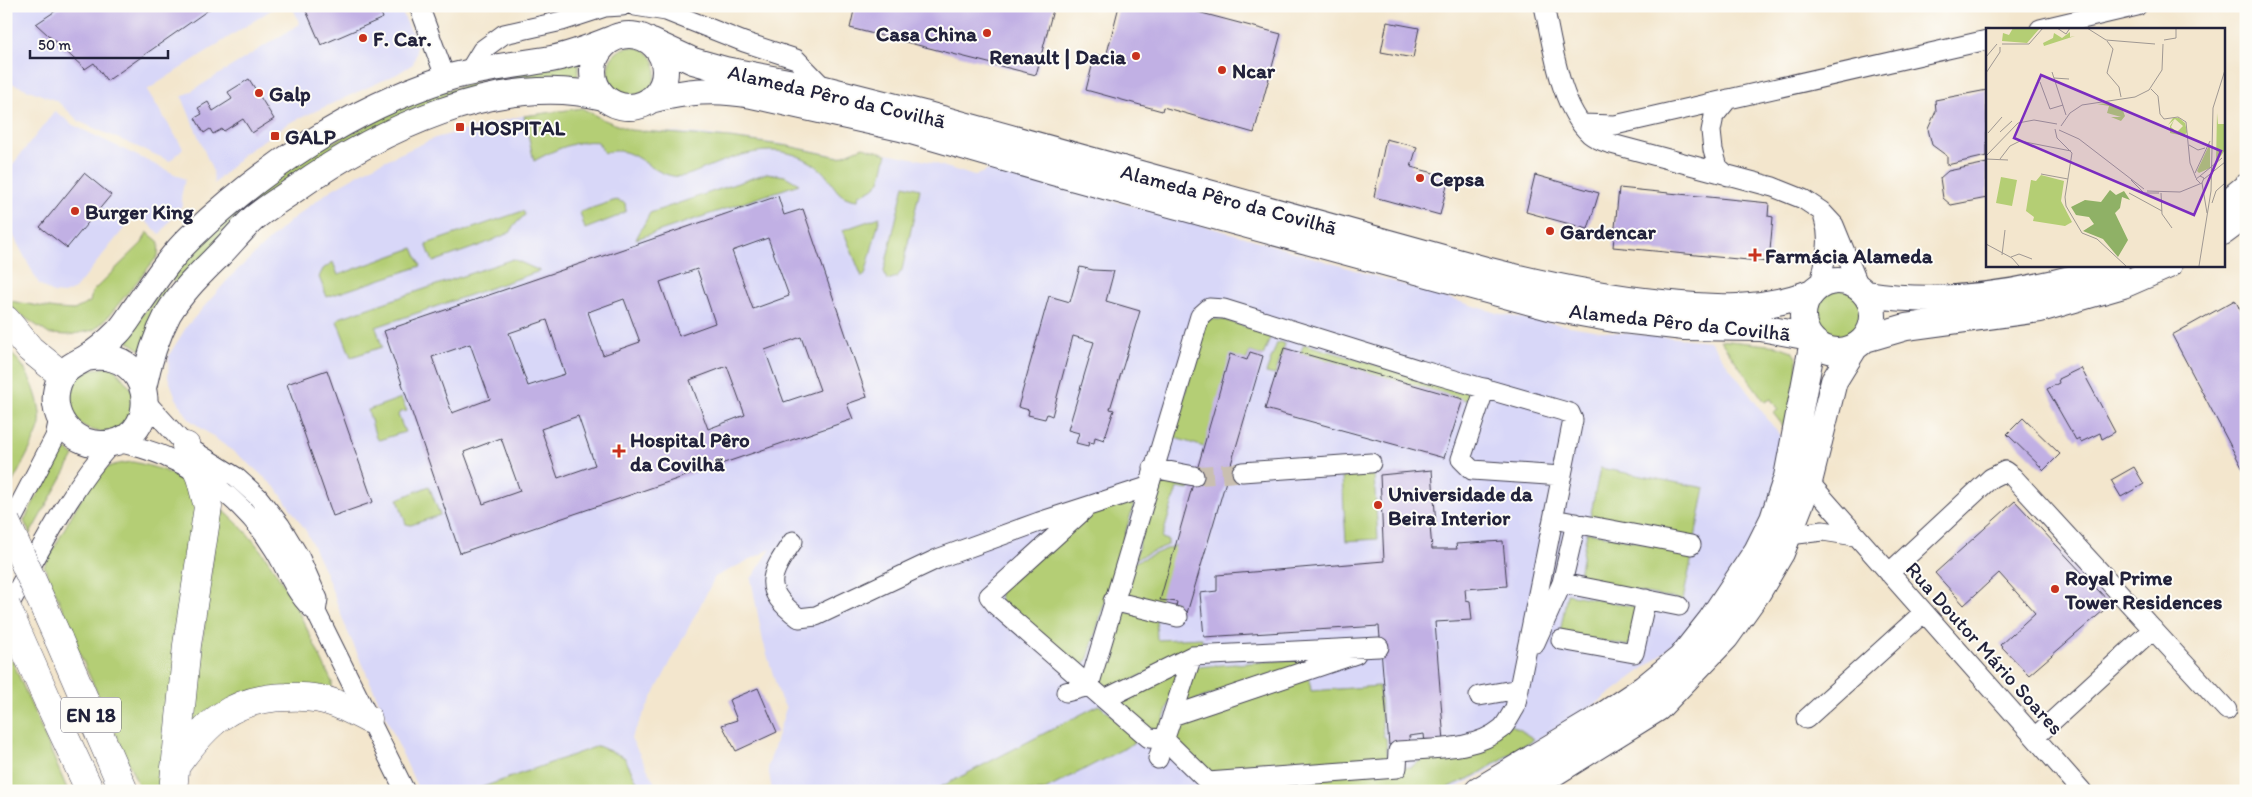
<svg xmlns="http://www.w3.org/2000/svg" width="2252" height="797" viewBox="0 0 2252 797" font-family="Itim,sans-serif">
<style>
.built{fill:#d8d7f8}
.grass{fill:#b4ce74;stroke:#6b7858}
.building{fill:#c1b0e4;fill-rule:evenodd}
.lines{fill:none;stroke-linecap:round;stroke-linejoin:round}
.street-tunnel{stroke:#c9bfb0;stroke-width:19;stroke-dasharray:19 9;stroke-linecap:butt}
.street-casing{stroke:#413f51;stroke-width:21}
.secondary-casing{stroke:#413f51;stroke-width:28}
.primary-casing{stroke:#413f51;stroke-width:29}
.street{stroke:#fff;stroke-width:19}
.secondary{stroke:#fff;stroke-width:26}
.primary{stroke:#fff;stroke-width:28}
.primary-bridge-casing{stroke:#413f51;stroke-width:29;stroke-linecap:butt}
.primary-bridge{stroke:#fff;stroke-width:28}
.poi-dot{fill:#c8321e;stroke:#fdfcf7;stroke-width:2}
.labels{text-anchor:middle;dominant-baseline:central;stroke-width:4;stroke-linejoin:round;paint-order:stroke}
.shield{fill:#fdfcf7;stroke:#646373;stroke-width:1}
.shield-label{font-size:20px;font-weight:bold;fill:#22223b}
.poi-label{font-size:21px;font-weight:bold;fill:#22223b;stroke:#fdfcf7;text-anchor:start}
.street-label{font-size:21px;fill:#22223b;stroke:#fdfcf7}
.inset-road{fill:none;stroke:#9f9893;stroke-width:1}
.view{fill:#7b2cbf;fill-opacity:0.15;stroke:#7b2cbf;stroke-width:2.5}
.inset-edge{fill:none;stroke:#22223b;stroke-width:2.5}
</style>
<rect width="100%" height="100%" fill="#fdfcf7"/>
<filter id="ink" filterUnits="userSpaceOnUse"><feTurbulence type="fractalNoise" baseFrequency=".02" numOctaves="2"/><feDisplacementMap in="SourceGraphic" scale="10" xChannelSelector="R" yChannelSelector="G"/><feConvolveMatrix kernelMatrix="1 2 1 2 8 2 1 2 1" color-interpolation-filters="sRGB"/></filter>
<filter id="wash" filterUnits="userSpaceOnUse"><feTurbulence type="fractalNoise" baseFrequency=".0096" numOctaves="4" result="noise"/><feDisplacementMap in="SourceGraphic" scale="20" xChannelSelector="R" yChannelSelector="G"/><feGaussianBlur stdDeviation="1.12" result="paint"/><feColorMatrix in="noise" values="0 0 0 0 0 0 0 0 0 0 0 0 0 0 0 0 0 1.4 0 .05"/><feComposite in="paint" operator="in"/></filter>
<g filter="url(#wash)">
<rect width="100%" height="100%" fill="#f3e6cd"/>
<path class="built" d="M6,6H277L147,90L183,148L170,161L80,122L57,101L6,81Z
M292,6H399L416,42V55L413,64L397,74L287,124L245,153L214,184L213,172L182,97L300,24Z
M576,110L602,121L631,130L703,134L782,144L839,156L861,148L927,161L974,176L994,168L1245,237L1504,315L1593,330L1710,341L1792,452L1762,530L1691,628L1655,660L1600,701L1483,774L1450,791H772L768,767L786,708L780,698L763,641L751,579L771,549L715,577L631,738L659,791H419L346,628L325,571L306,531L277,489L246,461L189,419L176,398L168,377L169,355L187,326L232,275L291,220L331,190L375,165L435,138L525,115Z
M55,111L73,125L185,179L181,197L183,204L160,234L143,219L131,220L75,289L64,294L53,293L39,284L6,222V173Z"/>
<path class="grass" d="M608 71a24 24 0 1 1 48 0a24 24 0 1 1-48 0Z
M579,62L577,81L514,84L513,74Z
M501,76L502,85L420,110L179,286L170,279L220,224L305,156L423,97Z
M582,108L602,119L630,130L729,138L788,146L839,157L863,147L887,154C880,178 885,186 859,195L858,200C835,198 836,185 822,171C814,163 802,157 792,154C763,145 729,158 703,169C693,173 684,178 673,176C645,171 634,143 604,153L598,142C577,139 552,151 534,161L524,116Z
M767,173L785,176L799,184L636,239L650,213Z
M904,185L920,189L902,270L897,277L887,280L884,271Z
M616,200L625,203L626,211L616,217L585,229L580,212Z
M523,211L525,215L513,226L511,232L484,244L433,262L426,244Z
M880,217L865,275L862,277L843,230Z
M147,232L159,242L158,256L107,318L94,330L69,335L49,334L14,310L10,301L56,309L74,310L90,302L92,292L142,243Z
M413,248L421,266L327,297L319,277L323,269L333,262L338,275Z
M513,259L540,271L376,327L382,347L351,357L337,321L339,318Z
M163,287L173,292L141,350L124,339Z
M1816 314a24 24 0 1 1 48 0a24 24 0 1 1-48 0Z
M1213,319L1225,320L1271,335V336L1263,356L1250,352L1204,447L1172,437L1206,321Z
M1720,340L1778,346L1792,351L1797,359L1795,441L1773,413L1778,410L1771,399L1765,402Z
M1281,342L1285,344L1275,375L1266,373L1277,343Z
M1304,344L1470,392L1469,401L1300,353Z
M6,349C11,354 18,359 22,365C32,380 42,406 40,424C38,436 17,474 10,487L6,479Z
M113,367L134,392C133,399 133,409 130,415C115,446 67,431 69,396C69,393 69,388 71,385C74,380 79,375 83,370Z
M401,398L407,411L400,412L398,415L405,432L379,440L376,438L368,410Z
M61,448L66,449L74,456L30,534L24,521Z
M133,462C151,466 177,472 190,488C193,492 195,500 197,506L163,791H141L70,632L72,630L44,566C58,543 84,486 103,471C111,464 123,463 133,462Z
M1600,468L1705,488L1695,538L1590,518Z
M1374,474L1378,539L1346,541L1342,477Z
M1159,476L1191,482L1189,490L1177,488L1162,538L1168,540V545L1135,559Z
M429,486L440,515L411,525L406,524L398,499Z
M1132,499L1134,504L1088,658L1084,664L1077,668L1001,605L999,590L1091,511Z
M219,507C274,550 303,621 332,682V687L328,690L190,732L192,694L204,629Z
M1587,532L1693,552L1683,600L1578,580Z
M1176,545L1177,602L1175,611L1124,598L1132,563Z
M1567,594L1637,607L1629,646L1560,633Z
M1120,610L1156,616L1157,640L1202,638V647L1104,693L1099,683Z
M6,646L68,791H6Z
M1326,657L1183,704L1196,667Z
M1182,663L1161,728L1156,731L1149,732L1108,700Z
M1309,675L1311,691L1379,686L1383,736L1386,738L1388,766L1214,779L1173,740L1178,720Z
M1099,705L1140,740L1043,791H933Z
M1512,725L1534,739L1475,776L1439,791H1258L1257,779L1411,767L1432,753Z
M598,746L624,757L642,791H472Z"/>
<g id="blocks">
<path class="building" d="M63,6H214L107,81L94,63L85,69L36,24Z
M304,6H378L383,18L321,45Z
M855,6H1054L1036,75L850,28Z
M1119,6H1175L1281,34L1254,133L1163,107L1162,111L1086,90L1095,54L1106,57Z
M1387,22L1419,28L1413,58L1381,52Z
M249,79L274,119L252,133L243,119L224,131L222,129L213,134L210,129L204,133L195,118L202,114L198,108L208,102L213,111L232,99L228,92Z
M1987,90V156L1947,165V156L1932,145L1928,129L1936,111L1935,100Z
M1386,139L1417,147L1411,167L1449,177L1440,215L1374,197Z
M1987,163V198L1951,205L1943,198L1940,178L1948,171Z
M84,173L111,195L67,248L40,227Z
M1535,175L1599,193L1588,229L1526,212Z
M1619,188L1769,203L1768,216L1773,217L1769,262L1613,247Z
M778,196L784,215L803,209L867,397L847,404L853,419L460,553L384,331ZM768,238L789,296L753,309L732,251ZM697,269L715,323L679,336L660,282ZM624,299L640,342L603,355L588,312ZM547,320L565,374L528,386L509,333ZM801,337L820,390L784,402L765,350ZM470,344L490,399L452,413L432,357ZM727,366L745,415L708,429L690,380ZM578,416L595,465L558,478L541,429ZM501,438L520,491L483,504L464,452Z
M1080,267L1093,270L1114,271L1106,301L1140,311L1110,409L1114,410L1104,440L1095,437L1094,443L1089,442L1088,446L1076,443L1079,433L1068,430L1094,342L1073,336L1052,416L1047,414L1045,419L1028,415L1029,410L1018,407L1049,296L1070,302Z
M2235,300L2246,321V475L2172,335Z
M1284,348L1463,399L1444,458L1265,409Z
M1250,352L1263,356L1187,613L1175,611L1177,602L1160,600L1230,354L1247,360Z
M2081,368L2115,432L2102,439L2100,433L2081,442L2079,438L2076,440L2047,389L2059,383L2058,379Z
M327,370L373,502L333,516L287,384Z
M2023,418L2060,454L2044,470L2007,434Z
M2134,467L2144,484L2121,497L2111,480Z
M1432,470L1436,525L1430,526L1432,549H1457L1456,544L1503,541L1507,586L1465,589L1466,600L1470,601L1472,620L1435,622L1444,742L1425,744L1424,734L1409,736L1410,744L1389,745L1379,626L1204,637L1200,593L1217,591V575L1384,561L1380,475Z
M2015,501L2111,604L2029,675L2000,645L2035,613L1999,573L1964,605L1935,573Z
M758,688L777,732L736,751L722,725L737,720L729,700Z"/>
</g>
</g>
<g filter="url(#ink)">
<use href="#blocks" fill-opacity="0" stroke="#413f51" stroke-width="1"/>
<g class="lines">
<path class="street-tunnel" d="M1194,476L1242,472"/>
<g class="street-casing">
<path id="street" d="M419,6L446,79
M635,6L666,11L744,42L796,59L825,89
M1544,6C1553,46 1559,105 1590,134C1595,138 1602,141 1608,143L1773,187L1803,199L1821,211L1834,225L1859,286
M2040,29L2137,6
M468,73L482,50L504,34L562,21L605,7L622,6
M1581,124L1615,125L1987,40
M1728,176L1718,167L1713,150L1711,131L1714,116L1728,99
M1820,285C1824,263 1832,242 1824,219
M1209,308L1224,309L1420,370L1570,413L1573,420L1515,708C1511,714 1507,723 1502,728C1475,751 1432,748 1398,751L1397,768L1208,782L1164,739L1149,738L1089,686L1200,316Z
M1485,388L1461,459L1472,470L1562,476
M145,401L186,446L236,477L258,497L280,525L300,558L318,599L316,612
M117,442C134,446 152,450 168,458C210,475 251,511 274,549C287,569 296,598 316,612L405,791
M1153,468L1194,476
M1242,472L1371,463
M1809,482L2082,791
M1564,521L1691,545
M1576,523L1562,583L1679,606
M6,531L55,437L59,418
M1789,535L1823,531L1855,536
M793,541C769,576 761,589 799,618L816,616L937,559L1039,522L1147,487
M1889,573L1991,478L2005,471L2013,477L2227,710
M1113,601L1178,617
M6,610C39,554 69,490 112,443
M1561,640L1634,653L1646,599
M1535,643L1562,583
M1066,692L1089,686L997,606L989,596L1084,510
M1479,696L1519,689
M1105,699L1192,656L1379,647
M1172,716L1356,654
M1806,719L1923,613
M2035,737L2153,629
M1158,759L1192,656"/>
</g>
<g class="secondary-casing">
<path id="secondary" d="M593 71a36 36 0 1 1 72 0a36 36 0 1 1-72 0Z
M652,42L693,61L725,70L825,89L924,114L1486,270C1544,285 1602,297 1662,303C1713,309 1763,311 1812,292
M650,100C687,91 714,88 752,95L901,128L1053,172L1553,308L1614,319L1684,327L1761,328L1810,337
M2223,206L2246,187
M2223,232L2246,215
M1803 316a35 35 0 1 1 70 0a35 35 0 1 1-70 0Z
M1867,294C1951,307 2036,292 2116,265
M1865,339L1906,327L2040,309L2123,285L2169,265
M86,358C154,346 163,433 112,443C73,451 43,413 61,377C66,367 78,363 86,358C98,351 109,341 118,332C126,324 131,314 137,306C154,282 170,257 191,237C263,168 351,109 447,78C481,68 516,65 551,59C572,55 592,47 612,39
M143,388C148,363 156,337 168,314C181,292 200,274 218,256C230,244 241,230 254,218C266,208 281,199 294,190C377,131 499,71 603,97
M1478,791L1598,719L1643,689L1681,658L1711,620L1757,551L1773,519L1787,477L1813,341
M1525,791L1658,708L1726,637L1758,592L1781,553L1809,482L1834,381L1855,347"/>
</g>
<g class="primary-casing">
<path id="primary" d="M6,320L30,349L62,375
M58,638L124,791
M48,701L90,791
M175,767C206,723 231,698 287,697C303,696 322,698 337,704C347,708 358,714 368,719
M173,791L187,645L208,507L200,477L186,446"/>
</g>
<use href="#street" class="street"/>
<use href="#secondary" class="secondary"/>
<use href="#primary" class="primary"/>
<g class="primary-bridge-casing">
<path id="primary-bridge" d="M6,522L58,638
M6,606L48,701"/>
</g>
<use href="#primary-bridge" class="primary-bridge"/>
</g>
</g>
<g class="poi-dot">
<circle cx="987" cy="33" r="5"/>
<circle cx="363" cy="38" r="5"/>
<circle cx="1136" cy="56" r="5"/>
<circle cx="1222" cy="70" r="5"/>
<circle cx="259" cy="93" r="5"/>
<rect x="455" y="122" width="10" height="10" rx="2.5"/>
<rect x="270" y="131" width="10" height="10" rx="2.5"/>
<circle cx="1420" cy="178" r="5"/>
<circle cx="75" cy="211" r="5"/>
<circle cx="1550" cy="231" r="5"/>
<path d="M1752.5 247.5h5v5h5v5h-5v5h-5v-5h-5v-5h5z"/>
<path d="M616.5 443.5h5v5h5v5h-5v5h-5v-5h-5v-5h5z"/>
<circle cx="1378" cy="505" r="5"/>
<circle cx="2055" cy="589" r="5"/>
</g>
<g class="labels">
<rect class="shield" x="61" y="697.5" width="60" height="35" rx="4"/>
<g class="shield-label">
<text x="91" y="715">EN 18</text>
</g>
<g class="poi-label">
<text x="977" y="33" text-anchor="end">Casa China</text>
<text x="373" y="38">F. Car.</text>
<text x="1126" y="56" text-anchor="end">Renault | Dacia</text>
<text x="1232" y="70">Ncar</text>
<text x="269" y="93">Galp</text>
<text x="470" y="127">HOSPITAL</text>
<text x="285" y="136">GALP</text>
<text x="1430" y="178">Cepsa</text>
<text x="85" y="211">Burger King</text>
<text x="1560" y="231">Gardencar</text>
<text x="1765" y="255">Farmácia Alameda</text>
<text x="630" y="439">Hospital Pêro<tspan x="630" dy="24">da Covilhã</tspan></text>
<text x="1388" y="493">Universidade da<tspan x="1388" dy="24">Beira Interior</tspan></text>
<text x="2065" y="577">Royal Prime<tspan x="2065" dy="24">Tower Residences</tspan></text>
</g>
<g class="street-label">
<text transform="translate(837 96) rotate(13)">Alameda Pêro da Covilhã</text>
<text transform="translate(1229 199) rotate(15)">Alameda Pêro da Covilhã</text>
<text transform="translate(1680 322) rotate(6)">Alameda Pêro da Covilhã</text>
<text transform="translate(1985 648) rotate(48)">Rua Doutor Mário Soares</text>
</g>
</g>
<g transform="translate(1986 28)">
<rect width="239" height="239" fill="#f3e6cd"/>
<path d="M84,4V9L89,8L58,18L57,15L67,10L68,5L76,10ZM123,75L136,80L139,88L135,93L125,89H135L121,85L123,78L111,76ZM231,85L232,96H239V122L230,135ZM187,90H193L199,95L201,104L198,108L184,105V98L188,92L185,99L191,104L197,98L189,91L182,97ZM224,115V140L213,145L211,143ZM55,147L78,153L75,173L86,194L79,198L47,193L48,189L40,183L45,152L50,153ZM15,149L31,152L26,178L10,175Z" fill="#b4ce74"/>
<path d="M124,162L130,167L138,163L144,172L136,169L134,180L129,185L142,212L132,229L117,211L97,203L108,196L103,189L90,187L85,179L99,172L115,174Z" fill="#8fb166"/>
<path d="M27,0H54L41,15L16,13L17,5L23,7Z" fill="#b4ce74"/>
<path class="inset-road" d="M71,0L80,6L84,0M101,0L120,12L169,16M178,12L190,10V0M121,13L127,21L121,45L133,59L135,69M16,16H43L57,0M0,29L11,16M66,44L80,87M0,45L14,24V19M68,50L83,51M54,54L64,81L77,77M165,61L172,68L174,86L178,91L192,89L200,94L204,135L210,150M75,98L84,85L96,77L149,69L163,62L176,42L177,16M69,101L71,110L86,125L79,169L80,178L96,205L111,211L140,238M73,102L93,111L158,161M14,104L26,93M2,105L16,89M203,117L212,122L219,120M0,128L32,95L48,92L71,96M0,131L22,132M14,131L24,118L34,113L85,123M209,145L224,113M55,146L82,151M214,148L236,130M218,151L239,134M145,152L158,165H173M216,155L221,185M161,163L194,164L216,155L218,150L214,148L210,151L214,155M143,165L176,183M175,165L176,186L186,200M226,175L230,163L239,155M0,216L26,230L33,238M16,227L19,202M25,229L33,226L46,231M213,238L225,163L227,80L239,42"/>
<path class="view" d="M55,47L235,123L208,187L28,110Z"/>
<rect width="239" height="239" class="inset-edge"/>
</g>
<rect width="2252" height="797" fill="none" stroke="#fdfcf7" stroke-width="25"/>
<path d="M30 50v8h138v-8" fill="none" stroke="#22223b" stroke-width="2.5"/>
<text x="38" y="50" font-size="15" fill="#22223b" stroke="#fdfcf7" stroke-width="4" paint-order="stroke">50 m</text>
</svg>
